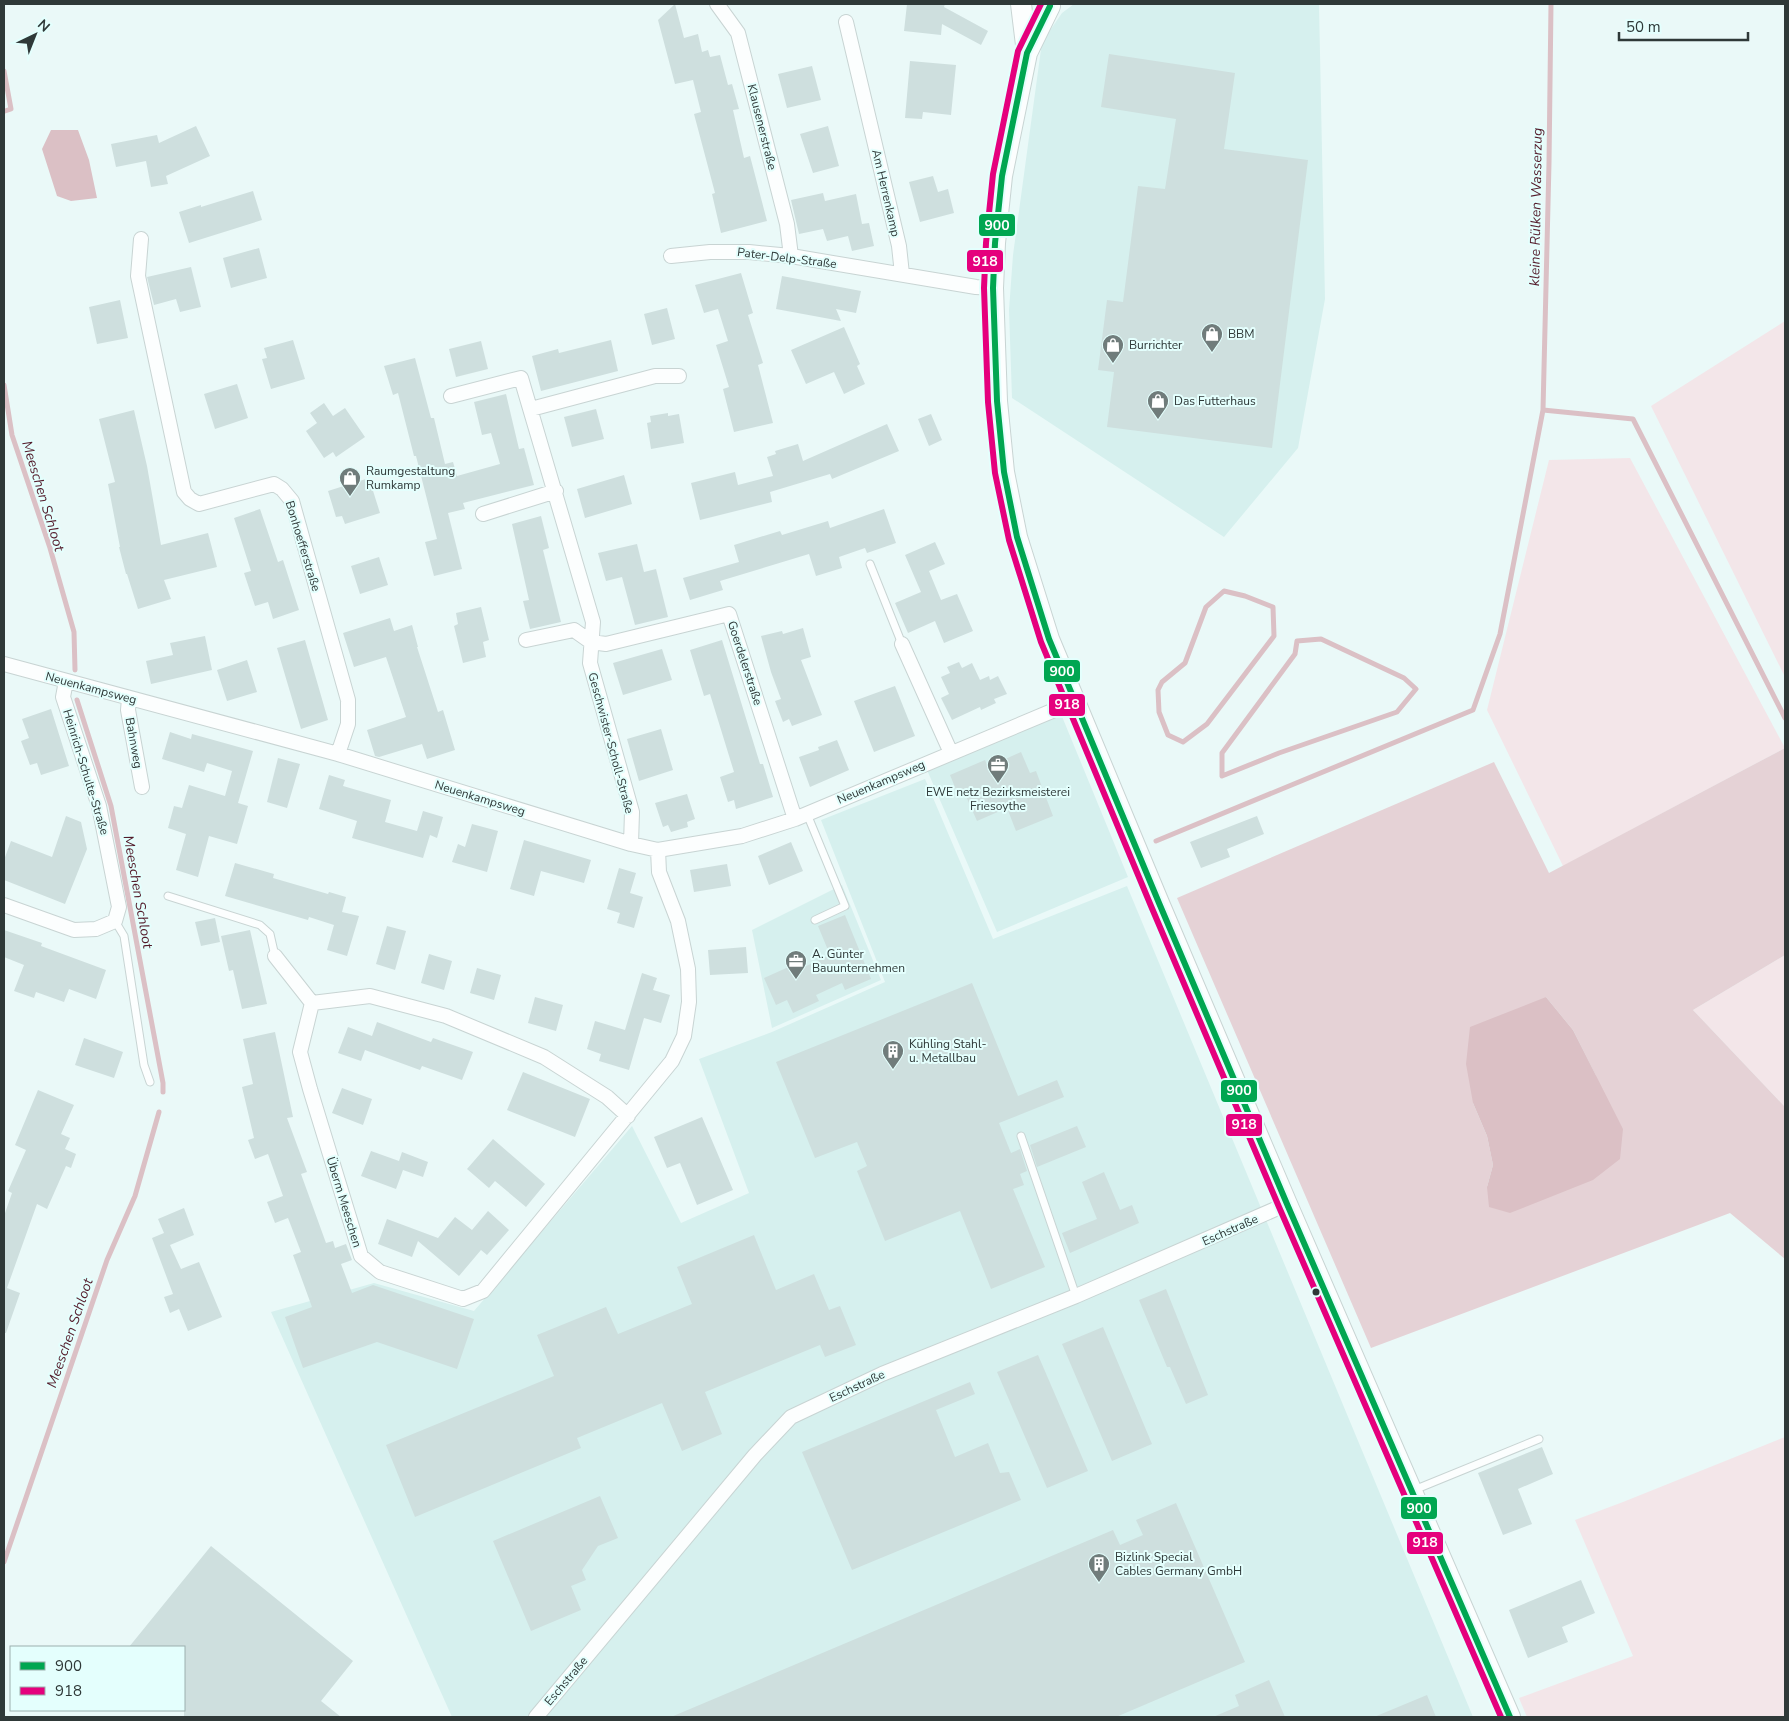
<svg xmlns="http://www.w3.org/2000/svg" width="1789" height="1721" viewBox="0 0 1789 1721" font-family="'Nunito Sans',sans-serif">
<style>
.built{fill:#d6f0ee}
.green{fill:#f3e6e9}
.forest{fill:#e5d2d6;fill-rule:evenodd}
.water{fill:#dbc0c5}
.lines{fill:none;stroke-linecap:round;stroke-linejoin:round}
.stream{stroke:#dbc0c5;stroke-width:5}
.building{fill:#cedfde}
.lane-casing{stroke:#c8d4d3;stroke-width:9}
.street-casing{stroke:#c8d4d3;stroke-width:16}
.secondary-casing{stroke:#c8d4d3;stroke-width:22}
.lane{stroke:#fcfefe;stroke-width:7}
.street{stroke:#fcfefe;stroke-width:14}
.secondary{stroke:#fcfefe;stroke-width:20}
.bus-1-casing{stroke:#e4fffd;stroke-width:10}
.bus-2-casing{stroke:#e4fffd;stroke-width:10}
.bus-1{stroke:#00a651;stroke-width:6}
.bus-2{stroke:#e5007d;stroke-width:6}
.bus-dot{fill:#2f3938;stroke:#e4fffd;stroke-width:2}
.labels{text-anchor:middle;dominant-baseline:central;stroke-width:4;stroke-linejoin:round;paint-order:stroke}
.street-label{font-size:12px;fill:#2f3938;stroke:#e4fffd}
.poi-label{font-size:12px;fill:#2f3938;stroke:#e4fffd;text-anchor:start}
.water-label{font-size:14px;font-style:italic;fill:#541b2a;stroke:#e4fffd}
.line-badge{stroke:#e4fffd;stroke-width:2}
.badge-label{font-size:14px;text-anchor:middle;font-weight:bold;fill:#fff}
</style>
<rect width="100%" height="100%" fill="#eaf9f8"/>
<path class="built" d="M1074,4H1319L1325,299L1298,448L1224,537L1012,398L1009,310L1013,255L1042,42L1062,13Z
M1061,714L1128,877L997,932L927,770Z
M925,779L993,939L1127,886L1473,1717H452L271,1312L374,1283L474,1311L632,1126L681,1223L749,1193L699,1059L772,1032L885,982L821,820Z
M842,885L881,980L772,1028L752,930Z"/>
<path class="green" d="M1785,321V677L1651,406Z
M1630,458L1785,748L1563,866L1487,710L1549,460Z
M1785,955V1107L1693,1010Z
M1785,1437V1717H1527L1519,1698L1633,1656L1575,1520L1623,1502Z"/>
<path class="forest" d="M1785,748V955L1693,1010L1785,1107V1259L1730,1213L1371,1348L1177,898L1494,762L1549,873ZM1546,997L1573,1030L1596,1076L1487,1187L1493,1165L1487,1136L1473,1103Z"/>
<path class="water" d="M51,130H78L89,160L97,198L71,201L57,196L42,149Z
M1546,997L1573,1030L1623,1129L1620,1159L1593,1180L1510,1213L1489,1207L1487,1187L1493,1165L1487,1136L1473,1103L1466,1064L1470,1027Z"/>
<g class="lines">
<path class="stream" d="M4,71L11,109L5,111
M4,385L12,435L50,548L74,632L75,670
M1543,410L1633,419L1785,718
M1224,591L1245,596L1273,607L1274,636L1207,724L1183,742L1168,735L1159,712L1158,690L1162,682L1185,663L1206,607Z
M1321,639L1404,678L1416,689L1397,712L1279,753L1222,776V753L1295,654L1297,641Z
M77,700L111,806L163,1083V1092
M1156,841L1473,710L1500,634L1543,410L1549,163L1551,4
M4,1562L107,1260L135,1196L159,1112"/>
</g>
<path class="building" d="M675,4L684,38L698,34L702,52L708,50L710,57L720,55L728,85L732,84L739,109L733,110L744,158L750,156L767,221L721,233L712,194L715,193L694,114L701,112L693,80L675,84L658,20Z
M907,4H945L944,7L988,31L981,45L942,24L941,35L904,31Z
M1109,54L1235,73L1224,149L1308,160L1272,448L1107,427L1114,372L1098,370L1107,300L1123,302L1138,186L1165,189L1176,119L1101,107Z
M910,61L956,65L951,115L923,112L922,119L905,118Z
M812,66L821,100L787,108L778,74Z
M196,126L210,156L166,176L168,184L151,187L146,161L116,167L111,144L157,135L159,143Z
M828,126L839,166L813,173L800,134Z
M933,176L938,192L948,189L954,213L920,222L909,182Z
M253,191L262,220L189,243L179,212L201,205V207Z
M823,193L825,201L856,194L862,224L869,223L874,246L852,251L848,236L827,241L823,229L799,234L791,200Z
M259,248L267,278L231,288L223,258Z
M191,267L201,307L180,312L176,299L154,305L147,277Z
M741,273L753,313L748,315L763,363L758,365L773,423L734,432L723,389L729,387L716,345L728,341L718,309L704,313L695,285Z
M782,276L861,291L856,313L836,309L841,321L776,309Z
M120,300L128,338L97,344L89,307Z
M667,308L675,339L652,345L644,314Z
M844,327L860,364L857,366L865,384L844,394L834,372L806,384L791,350Z
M293,340L305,379L271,389L262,359L267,358L264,348Z
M611,340L618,371L541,391L532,356L558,349L559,353Z
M481,341L488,369L456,377L449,349Z
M415,358L431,418H434L445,464L453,462L457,476L500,464L491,433L482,435L474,402L506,394L519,449L524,448L534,485L463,503L465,509L448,513L462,569L434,576L425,542L437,539L416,456H414L398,393L393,395L384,366Z
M237,384L248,418L215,429L204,394Z
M324,403L333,416L345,408L365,437L336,457L333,452L324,458L306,431L317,423L310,413Z
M596,409L604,439L572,447L564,417Z
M134,410L147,466L161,545L208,533L217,567L164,580L171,599L138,609L127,574H126L119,547H120L108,484L115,482L99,419Z
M668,413V416L679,414L684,443L651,449L647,423L651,422L650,416Z
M931,414L942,440L929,446L918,419Z
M887,424L899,451L832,479L830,474L770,492L772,502L700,520L691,483L735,472L738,485L773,476L767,457L776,454L775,451L798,444L803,461Z
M624,475L632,504L585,518L577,489Z
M369,478L380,513L345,524L342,516L336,517L328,491Z
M260,509L278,562L283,560L299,610L273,619L268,602L255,606L244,573L251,571L234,518Z
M884,509L896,543L867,553L865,548L839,557L842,568L816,576L809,554L720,581L723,590L690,600L683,578L739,562L734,545L780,531L782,535L828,521L830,528Z
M541,516L549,548L543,550L561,622L530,629L523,601L529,600L512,524Z
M935,542L945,564L929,571L941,600L957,594L973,631L944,643L935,621L908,633L895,603L921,592L905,555Z
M637,544L644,572L656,569L668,617L635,625L622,577L606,581L598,553Z
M379,557L388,585L360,594L351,566Z
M481,607L489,640L483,642L486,657L463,663L454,626L458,624L456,613Z
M390,618L394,631L412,625L418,647H417L438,712L443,710L455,750L427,759L422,744L379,757L375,756L367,730L406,717L386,657L354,667L343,633Z
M803,628L811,657L801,660L822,715L792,726L789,719L783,722L775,701L781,699L771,672L761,636L782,631L783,634Z
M205,636L212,670L151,684L146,661L173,655L170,643Z
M305,640L328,720L301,729L277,648Z
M722,640L760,764H763L773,797L736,809L734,800L728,802L720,777L734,772L710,694L704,696L690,650Z
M662,649L672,680L623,695L613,663Z
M247,660L257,692L227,701L217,670Z
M959,662L962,668L972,663L980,680L989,676L990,680L998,676L1007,694L994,699L996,703L981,710L980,707L952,720L941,698L949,694L941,677L950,673L947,667Z
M895,686L915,736L874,752L854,701Z
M51,709L69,766L41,775L37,763L30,765L21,741L29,738L22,719Z
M661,729L673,770L639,781L627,739Z
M170,732L191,739L192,734L253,751L238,803L248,806L237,844L209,836L198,877L176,870L186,834L168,828L174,806L182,808L189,785L225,796L232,771L207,763L204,772L162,759Z
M837,740L849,770L810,787L799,757L819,750L818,747Z
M1021,752L1030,773L1036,771L1053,816L1016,831L1007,808L977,821L965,794L959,797L950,775L985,760L988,767Z
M278,758L300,764L287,808L267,802Z
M329,775L345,780L343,786L391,800L385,822L417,831L423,811L443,817L437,838L430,835L423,858L352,838L357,821L319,809Z
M687,794L695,819L687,822L688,827L671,832L668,825L663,827L655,803Z
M66,816L81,822L87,849L65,904L4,880V860L11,841L52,857Z
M1257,816L1264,834L1227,849L1230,857L1201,868L1190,842Z
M472,824L498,831L487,872L452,862L458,844L465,847Z
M524,840L591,860L584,883L541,871L534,896L510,889Z
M791,842L803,871L769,885L758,856Z
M235,863L274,874L273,878L328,894L329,892L346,897L342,912L359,916L347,956L327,950L334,925L309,917L308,920L225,896Z
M727,864L731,886L694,892L690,870Z
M619,868L636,873L630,893L643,897L634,928L617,923L620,913L607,909Z
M845,915L871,979L845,990L842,983L816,995L819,1001L793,1013L787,1000L776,1005L764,978L802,961L804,967L830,955L818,926Z
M215,918L220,942L201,946L195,922Z
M387,926L406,931L395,970L376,964Z
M4,930L42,943L41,946L106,970L96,999L69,989L64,1002L36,992L34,998L14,991L24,965L4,957Z
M250,930L267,1004L242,1009L233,970L229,971L221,936Z
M746,947L748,973L710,975L708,950Z
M429,954L452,961L444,990L421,983Z
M477,968L501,975L494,1000L470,993Z
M642,973L657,978L653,990L670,995L661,1023L644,1018L629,1070L599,1061L601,1054L587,1049L595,1021L625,1030Z
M972,983L1018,1096L1057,1080L1064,1097L999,1123L1011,1153L1020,1149L1027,1171L1020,1174L1024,1185L1013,1189L1045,1267L991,1289L960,1211L885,1241L857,1171L867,1166L857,1142L815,1158L776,1062Z
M535,997L563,1005L556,1031L528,1023Z
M377,1022L431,1042L433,1038L473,1052L462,1080L422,1066L420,1070L365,1050L361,1061L338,1053L348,1027L372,1036Z
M275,1032L293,1117L287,1118L307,1172L301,1174L326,1243L333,1241L335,1248L346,1244L352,1260L341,1264L352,1293L373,1285L474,1319L457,1369L377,1342L303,1368L285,1317L312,1307L293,1255L301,1252L288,1218L275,1223L267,1202L283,1196L268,1154L255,1159L248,1140L254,1138L242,1087L253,1084L243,1039Z
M84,1038L123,1052L114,1078L75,1065Z
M523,1072L590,1099L575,1137L507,1110Z
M342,1088L372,1099L363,1125L332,1113Z
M38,1090L74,1105L61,1134L70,1138L65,1149L76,1154L71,1168L66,1166L47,1209L37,1204L7,1288L20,1293L6,1333H4V1216L12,1193L8,1191L26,1150L15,1145Z
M702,1117L733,1190L697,1205L680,1163L667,1168L654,1137Z
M1077,1126L1086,1147L1037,1167L1030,1145Z
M493,1139L545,1184L526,1207L495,1181L489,1188L467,1169Z
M371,1151L399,1161L402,1152L428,1162L423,1177L403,1170L396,1189L361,1176Z
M1104,1172L1120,1210L1132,1205L1139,1223L1070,1253L1062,1233L1097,1219L1082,1182Z
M184,1208L194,1235L170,1245L181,1269L199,1262L222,1317L188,1331L179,1309L170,1313L164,1297L173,1294L152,1238L164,1233L158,1219Z
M488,1211L509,1230L487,1255L481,1250L459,1276L418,1241L412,1257L378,1244L387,1219L438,1238L455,1217L472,1230Z
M754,1235L776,1290L814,1274L829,1310L840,1306L856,1345L825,1357L820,1345L705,1392L722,1434L682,1451L662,1403L577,1438L581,1448L415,1517L386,1445L554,1376L537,1335L606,1307L618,1334L692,1304L677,1267Z
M1166,1289L1208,1395L1186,1404L1170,1367H1167L1139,1300Z
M1103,1327L1152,1444L1112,1461L1062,1344Z
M1038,1355L1088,1471L1047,1488L997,1372Z
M970,1382L975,1394L936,1410L955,1457L988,1443L1000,1473L1009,1472L1021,1500L852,1570L802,1452Z
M1542,1447L1553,1474L1518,1489L1532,1524L1503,1535L1478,1473Z
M600,1496L618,1538L598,1546L582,1570L586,1580L571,1586L581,1610L531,1631L493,1541Z
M1176,1503L1245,1662L1116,1717H671L1113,1530L1120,1545L1143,1535L1136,1520Z
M211,1546L353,1661L321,1701L341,1717H184V1647H129Z
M1581,1580L1595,1613L1562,1627L1568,1642L1528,1658L1509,1610Z
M1269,1680L1285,1717H1213L1239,1706L1235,1695Z
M1427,1695L1436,1717H1374Z"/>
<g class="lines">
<g class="lane-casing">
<path id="lane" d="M870,564L902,644
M807,814L845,906L815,920
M168,896L260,925L270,934L275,956
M115,921L124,936L144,1065L150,1082
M1021,1136L1076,1296
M1414,1490L1539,1439"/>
</g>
<g class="street-casing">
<path id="street" d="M717,4L738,33L787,224L791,256
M846,22L899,246L902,274
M141,239L138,276L184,492L190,499L199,504L274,484L282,489L292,501L348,700V724L338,754
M671,256L710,252H749L791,256L976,287L993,288
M451,396L521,378L593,622L590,663L632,812L631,844
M531,409L655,376H679
M483,514L556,491
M526,640L574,630L591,642L606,644L729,614L795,819
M902,644L951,753
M4,664L338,754L631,844L658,850L742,836L795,819L1076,701
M129,699L128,710L142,787
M4,905L74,930L96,929L115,921L119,907L99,806L63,697L66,681
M275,956L312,1003
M628,1116L607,1097L544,1057L446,1016L370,996L312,1003L300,1052L310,1089L361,1256L380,1272L463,1299L483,1291L672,1061L684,1036L689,1002L688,969L678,921L659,872L658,850
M536,1717L755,1455L791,1417L882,1374L1076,1296L1287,1204"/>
</g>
<g class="secondary-casing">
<path id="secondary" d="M1021,4L1027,53
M1050,6L1027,53L1002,176L995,243L993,288L997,401L1004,472L1017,537L1049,639L1159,903L1287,1204L1510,1717"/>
</g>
<use href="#lane" class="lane"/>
<use href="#street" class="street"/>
<use href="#secondary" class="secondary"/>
<g class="bus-1-casing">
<path id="bus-1" d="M1050,6L1027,53L1002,176L995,243L993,288L997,401L1004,472L1017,537L1049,639L1159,903L1287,1204L1510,1717"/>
</g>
<g class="bus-2-casing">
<path id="bus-2" d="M1041,4L1018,51L993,174L986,243L984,288L988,402L995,473L1009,540L1041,642L1151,906L1279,1207L1501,1717"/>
</g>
<use href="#bus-1" class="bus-1"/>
<use href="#bus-2" class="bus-2"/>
</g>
<defs>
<g id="shop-pin" transform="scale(1.125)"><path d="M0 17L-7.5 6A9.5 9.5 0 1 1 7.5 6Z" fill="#707c7b" stroke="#e4fffd"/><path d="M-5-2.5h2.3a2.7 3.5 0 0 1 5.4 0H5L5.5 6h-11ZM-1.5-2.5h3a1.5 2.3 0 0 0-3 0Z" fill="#fff"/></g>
<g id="office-pin" transform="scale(1.125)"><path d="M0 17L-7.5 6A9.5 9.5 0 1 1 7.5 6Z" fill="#707c7b" stroke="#e4fffd"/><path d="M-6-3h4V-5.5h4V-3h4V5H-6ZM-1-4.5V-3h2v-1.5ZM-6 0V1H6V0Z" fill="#fff"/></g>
<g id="building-pin" transform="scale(1.125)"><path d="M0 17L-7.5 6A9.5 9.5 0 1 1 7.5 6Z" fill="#707c7b" stroke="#e4fffd"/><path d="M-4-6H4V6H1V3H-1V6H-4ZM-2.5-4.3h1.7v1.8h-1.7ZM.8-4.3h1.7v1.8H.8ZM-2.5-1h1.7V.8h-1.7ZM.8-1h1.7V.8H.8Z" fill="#fff"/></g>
</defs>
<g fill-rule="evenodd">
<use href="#shop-pin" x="1212" y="334"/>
<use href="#shop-pin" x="1113" y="345"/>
<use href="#shop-pin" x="1158" y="401"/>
<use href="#shop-pin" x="350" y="478"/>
<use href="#office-pin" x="998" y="765"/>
<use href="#office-pin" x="796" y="961"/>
<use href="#building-pin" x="893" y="1051"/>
<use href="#building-pin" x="1099" y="1564"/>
</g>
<circle class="bus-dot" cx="1316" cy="1292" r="4.5"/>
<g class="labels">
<g class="street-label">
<text transform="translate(762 127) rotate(76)">Klausenerstraße</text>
<text transform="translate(886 193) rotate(77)">Am Herrenkamp</text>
<text transform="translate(787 258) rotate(7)">Pater-Delp-Straße</text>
<text transform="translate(303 546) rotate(73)">Bonhoefferstraße</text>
<text transform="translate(745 663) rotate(72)">Goerdelerstraße</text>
<text transform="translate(91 688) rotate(15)">Neuenkampsweg</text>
<text transform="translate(134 743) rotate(80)">Bahnweg</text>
<text transform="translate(611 743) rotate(75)">Geschwister-Scholl-Straße</text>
<text transform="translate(86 772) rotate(73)">Heinrich-Schulte-Straße</text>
<text transform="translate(881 782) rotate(-23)">Neuenkampsweg</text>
<text transform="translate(480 798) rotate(17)">Neuenkampsweg</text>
<text transform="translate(344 1202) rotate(73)">Überm Meeschen</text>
<text transform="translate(1230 1230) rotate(-24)">Eschstraße</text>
<text transform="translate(857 1386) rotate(-25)">Eschstraße</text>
<text transform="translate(566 1681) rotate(-50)">Eschstraße</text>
</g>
<g class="poi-label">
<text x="1228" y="334">BBM</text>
<text x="1129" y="345">Burrichter</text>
<text x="1174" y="401">Das Futterhaus</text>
<text x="366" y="471">Raumgestaltung<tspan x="366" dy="14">Rumkamp</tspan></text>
<text x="998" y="792" text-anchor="middle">EWE netz Bezirksmeisterei<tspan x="998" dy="14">Friesoythe</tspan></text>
<text x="812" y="954">A. Günter<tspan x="812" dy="14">Bauunternehmen</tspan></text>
<text x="909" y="1044">Kühling Stahl-<tspan x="909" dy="14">u. Metallbau</tspan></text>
<text x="1115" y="1557">Bizlink Special<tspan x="1115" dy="14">Cables Germany GmbH</tspan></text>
</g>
<g class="water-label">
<text transform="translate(1536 207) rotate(-89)">kleine Rülken Wasserzug</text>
<text transform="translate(43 496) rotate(73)">Meeschen Schloot</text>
<text transform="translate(138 892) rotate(80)">Meeschen Schloot</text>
<text transform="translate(70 1333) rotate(-71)">Meeschen Schloot</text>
</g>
</g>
<g class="line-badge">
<rect x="978" y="213" width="38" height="24" rx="5" fill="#00a651"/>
<rect x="966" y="249" width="38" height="24" rx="5" fill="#e5007d"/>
<rect x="1043" y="659" width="38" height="24" rx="5" fill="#00a651"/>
<rect x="1048" y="693" width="38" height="24" rx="5" fill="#e5007d"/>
<rect x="1220" y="1079" width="38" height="24" rx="5" fill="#00a651"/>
<rect x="1225" y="1113" width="38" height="24" rx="5" fill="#e5007d"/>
<rect x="1400" y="1496" width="38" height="24" rx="5" fill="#00a651"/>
<rect x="1406" y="1531" width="38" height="24" rx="5" fill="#e5007d"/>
</g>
<g class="badge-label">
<text x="997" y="230">900</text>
<text x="985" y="266">918</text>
<text x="1062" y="676">900</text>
<text x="1067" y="709">918</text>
<text x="1239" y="1095">900</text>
<text x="1244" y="1129">918</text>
<text x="1419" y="1513">900</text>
<text x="1425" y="1547">918</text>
</g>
<rect width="1789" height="1721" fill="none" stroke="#2f3938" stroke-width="10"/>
<rect x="10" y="1646" width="175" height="65" fill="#e4fffd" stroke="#9cb0ae"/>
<rect x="20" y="1662" width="25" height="8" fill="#00a651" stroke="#9cb0ae"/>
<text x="55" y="1671" font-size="15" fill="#2f3938">900</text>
<rect x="20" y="1687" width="25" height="8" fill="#e5007d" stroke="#9cb0ae"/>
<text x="55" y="1696" font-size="15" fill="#2f3938">918</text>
<g transform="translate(35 35) rotate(43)" stroke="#e4fffd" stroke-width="4" paint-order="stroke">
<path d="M0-4L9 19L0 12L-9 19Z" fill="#2f3938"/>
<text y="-8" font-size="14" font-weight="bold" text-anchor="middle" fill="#2f3938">N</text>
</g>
<path d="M1619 32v8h129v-8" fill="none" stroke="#2f3938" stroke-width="2.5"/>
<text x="1626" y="32" font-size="15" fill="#2f3938" stroke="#e4fffd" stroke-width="4" paint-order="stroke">50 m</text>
</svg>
